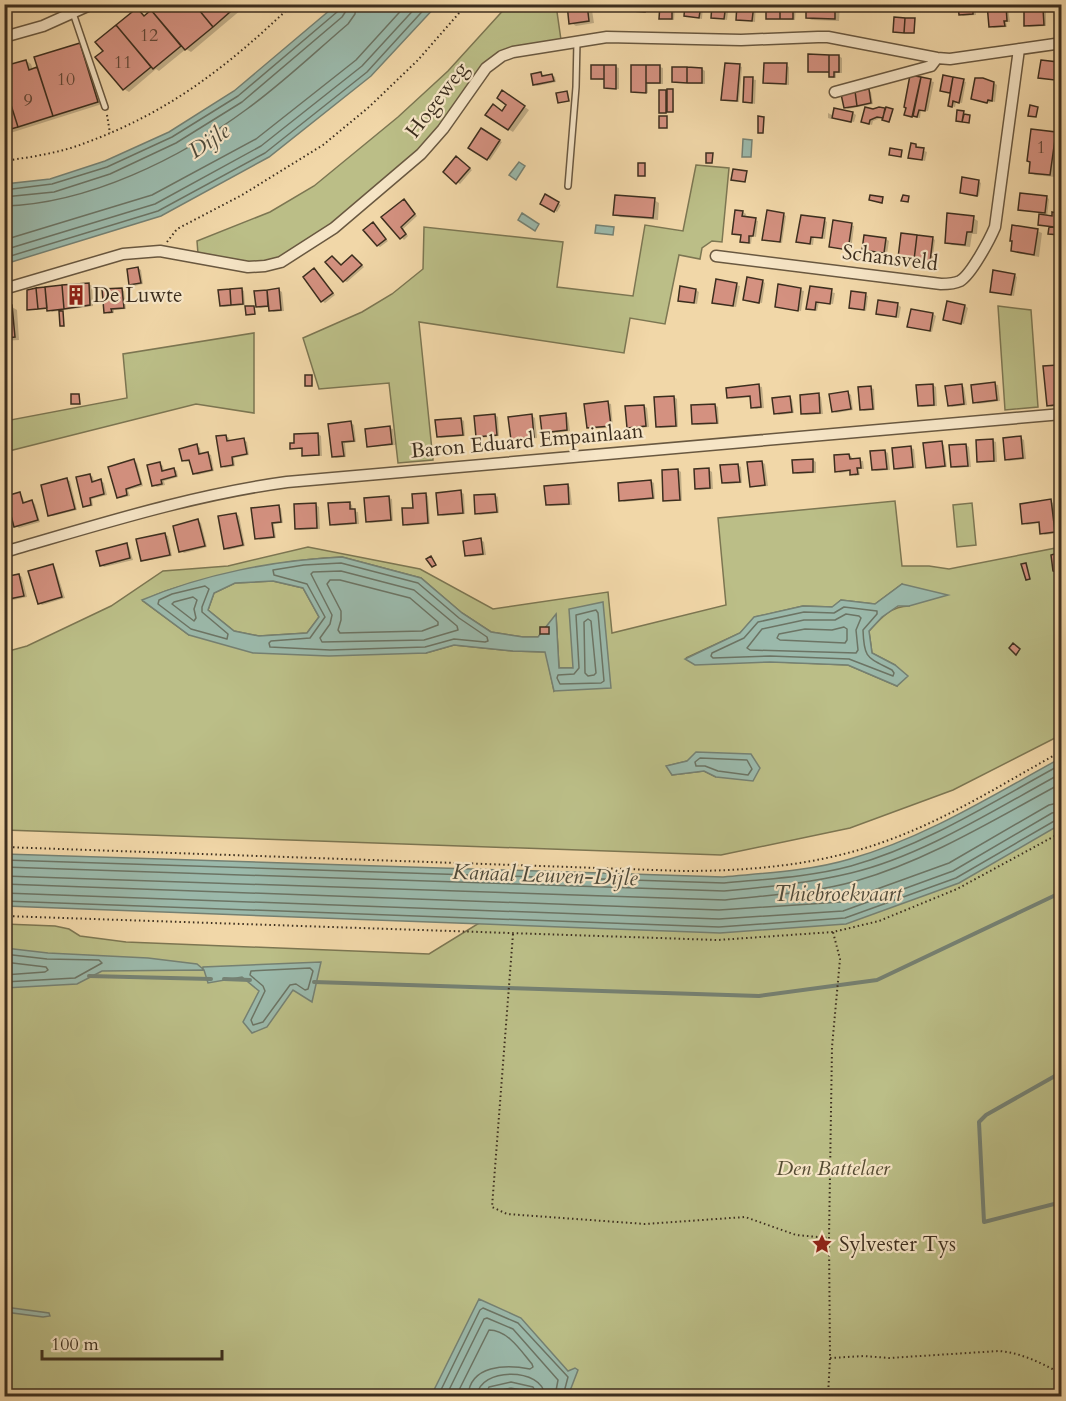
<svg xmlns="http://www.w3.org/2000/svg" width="1066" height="1401" viewBox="0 0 1066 1401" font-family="Cardo,serif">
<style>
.green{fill:#bbbe87;stroke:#7c7652;stroke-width:1.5;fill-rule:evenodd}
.water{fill:#9bb9ab;stroke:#758173;stroke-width:1.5;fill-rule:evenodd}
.shadow{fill:#0003}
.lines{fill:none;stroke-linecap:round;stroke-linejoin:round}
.shore{stroke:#6c7464;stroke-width:1.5}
.stream{stroke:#758173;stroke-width:4}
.building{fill:#d49180;stroke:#3c2e1e;stroke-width:1.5}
.lane-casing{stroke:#695840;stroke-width:8}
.street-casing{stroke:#695840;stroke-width:13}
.path{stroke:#3c2e1e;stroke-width:2;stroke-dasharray:1.5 3;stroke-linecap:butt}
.lane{stroke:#f6e5c6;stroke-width:5}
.street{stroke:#f6e5c6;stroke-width:10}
.labels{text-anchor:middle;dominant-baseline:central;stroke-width:4.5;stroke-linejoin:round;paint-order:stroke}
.number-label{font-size:18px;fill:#624736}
.street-label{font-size:21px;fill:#3c2e1e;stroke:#f6e5c6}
.poi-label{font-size:21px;fill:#3c2e1e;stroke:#f6e5c6;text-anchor:start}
.park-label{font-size:21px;font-style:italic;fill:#554b33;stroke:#f6e5c6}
.water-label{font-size:22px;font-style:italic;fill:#4f4a3a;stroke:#f6e5c6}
</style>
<rect width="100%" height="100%" fill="#f1d7a8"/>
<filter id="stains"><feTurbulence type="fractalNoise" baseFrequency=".00333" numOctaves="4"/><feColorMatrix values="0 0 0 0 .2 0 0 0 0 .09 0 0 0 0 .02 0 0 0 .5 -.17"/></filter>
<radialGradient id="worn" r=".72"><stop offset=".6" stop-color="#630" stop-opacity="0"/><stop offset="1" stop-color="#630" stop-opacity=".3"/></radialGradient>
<path class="green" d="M508,5H556L561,40L502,53L429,142L331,226L289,253L270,262L247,263L198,254L197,241L270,212L314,186L398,117L448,71Z
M696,165L729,168L722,242L712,241L702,248L700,259L679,255L665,324L630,318L624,353L419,322L433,460L398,463L389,383L319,389L303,338L362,312L392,294L423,269L424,227L563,242L557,287L633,296L645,225L683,231Z
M998,306L1031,310L1038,407L1005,410Z
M254,333V413L196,404L5,452V421L127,398L123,354Z
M895,501L902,566H929L949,569L1061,547V735L953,790L850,828L721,855L5,830V652L27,646L111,606L163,571L228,566L308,547L420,569L493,609L608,592L612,633L726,605L718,518ZM342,557L421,578L462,613L491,632L523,637H538L556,615L559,668H573L554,691L546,652L513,651L454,645L426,653L189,635L143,601C163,590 186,585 209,579C255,567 295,559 342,557ZM902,584L909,606C891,606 881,618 869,631L872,653L895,665L897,686L848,665L686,658L740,633L755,617L803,606L833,607L841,600L875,604ZM687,761L716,777L704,771L672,775L667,766Z
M972,503L976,545L957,547L953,505Z
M273,581L303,588L319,617L307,633L259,636L234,631L208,610L214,593L235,583Z
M1061,823V1396H5V924L55,926L69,929L80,936L126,942L429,954L484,920L719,930Z"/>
<path class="water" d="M336,5H437L371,76L269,157L161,216L5,264V184L50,179L105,161L169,132L234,91Z
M743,139L752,140L751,157H742Z
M519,162L525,166L516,180L509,175Z
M522,213L539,224L535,231L518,220Z
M596,225L614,227L613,235L595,233Z
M342,557L421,578L462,613L491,632L523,637H538L556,614L559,668H573L569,609L603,602L611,688L554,691L545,652L513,651L454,645L426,653L329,656L253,653L189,635L142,600C204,574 275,560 342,557ZM273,581L303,588L319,617L307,633L259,636L234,631L208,610L214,593L235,583Z
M902,584L948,595L909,606H898L882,617L869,631L872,653L895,665L908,676L897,686L848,665L770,662L695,665L685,659L740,633L754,617L803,606L832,607L841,600L875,604Z
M696,752L751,754L760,768L753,781L716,777L704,771L672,775L666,766L687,761Z
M1061,758V824L959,883L846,924L720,933L5,906V854L723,877C765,873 810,871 850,859C925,838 993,795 1061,758Z
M5,948L48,953L148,958L197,964L203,969V967L321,962L312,1002L293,990L267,1027L252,1033L243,1022L259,991L242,977L208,983L204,970L102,971L77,984L5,988Z
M479,1299L521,1318L568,1371L575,1368L578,1370L568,1396H533L530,1392L511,1388L492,1392L490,1396H431Z
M5,1307L49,1313L50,1316L43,1317L5,1312Z"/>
<path class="shadow" d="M248,4L191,52L186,49L159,71L156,69L129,92L124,89L105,51L97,42L137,9L145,17L160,5Z
M568,4H591L594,23L576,26L571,23Z
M621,4H648V12L624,11L621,9Z
M661,4L675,6L674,20L661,18Z
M687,4H707V6H703L702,19L686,16Z
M714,4H729L727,20L712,17Z
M738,4H756L755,22L738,19Z
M768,4H803V6H796L795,20L771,19L768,18Z
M807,4H840L839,21L812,20L807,18Z
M960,4H975L976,15L963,16L960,14Z
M989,4L1008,8L1010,22H1006L1007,27L994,28L991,26Z
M1026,4H1034L1035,10L1046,12V26L1029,27L1026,25Z
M80,45L85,48L102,104L4,135V67L26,61L31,64L33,70Z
M839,56L842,58V73H836V78L830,77V73L809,71Z
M1057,64L1060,66L1058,81L1040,77Z
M786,65L789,67V85L765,82Z
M633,66L660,67L663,68V84H648V93L632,92Z
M739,66L742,67L739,102L726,101L723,99Z
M616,67L619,68V89H608L605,88V80L593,79Z
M702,69L705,71V84L676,83L673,82Z
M541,73L544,77L552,75L555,77L556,82L537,86L534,84Z
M911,77L934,82L928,111L921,110L920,118L906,115Z
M945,77L966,82L962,103L956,102L955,107L949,105L952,93L942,90Z
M745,78L756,80L755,104L745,101Z
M994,83L997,85L995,102L991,101L990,103L976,100Z
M868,90L871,92L873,104L848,109L845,107Z
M673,91L674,112L666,110V113H662L665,92L668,93Z
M508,95L529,110L513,132L508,129L503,112L508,104Z
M879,108L893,111L890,121L881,118L873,121L872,125L863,122Z
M828,113L834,116L853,113L856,115L854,122L837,119L832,116L831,119L828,118Z
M482,130L502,142L490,160L470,147Z
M1055,133L1060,136L1055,177L1035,175L1030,172Z
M916,145L919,149L927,152L925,161L910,157Z
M459,160L472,170L460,184L457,182Z
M978,181L981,183L979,196L962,192Z
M546,196L561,205L557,212L542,203Z
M1046,197L1049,199L1047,217L1062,215L1061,235L1051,233V227L1039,224L1041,213L1019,209Z
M654,200L659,203L658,220L620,217L615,214Z
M404,201L417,216L403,229L408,236L404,240L383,217Z
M743,212L746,214L745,218L758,221L756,237L752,236L751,244L742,241L743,235L736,234Z
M783,214L786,216L782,243L764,239Z
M973,218L978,221L977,234H972L970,247L952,245L947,242Z
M824,220L827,222L825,239L814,237L813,245L798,242Z
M373,224L388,241L380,247L377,245Z
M851,225L854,226L851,251L831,246Z
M1037,231L1042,233L1039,257L1017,253L1012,251Z
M932,238L935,240L932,263L900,257Z
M886,239L889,241L887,254L864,250Z
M353,256L364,267L347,282L344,281L333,257L342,266Z
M138,268L141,270L143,284L134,286L131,284Z
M315,270L335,295L325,303L322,301Z
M1014,275L1017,277L1014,296L992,291Z
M717,281L740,286L736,307L717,304Z
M762,281L765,283L762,303L745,300Z
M89,284L92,286L93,306L52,312L49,309L32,310L29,309Z
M780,286L804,291L801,311L776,306Z
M811,288L835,293L833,304L819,302L817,311L811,309Z
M121,289L124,291L126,309L114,310V313L109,314L106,312Z
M241,289L244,291L245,305L224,307L221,306Z
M279,290L282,292L284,311L273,312L270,307L260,308L257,306L256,292Z
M696,290L699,292L697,304L680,300Z
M865,295L868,296L866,311L851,307Z
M898,305L901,307L899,318L877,313Z
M965,306L968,308L964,324L944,319Z
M12,307L17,310L19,340L4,341V308Z
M933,314L936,316L932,332L909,326Z
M1058,366L1061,368L1062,406L1051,407L1048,405Z
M995,384L998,385L1000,401L978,404L975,402Z
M933,385L936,387L937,406L922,407L919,405Z
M961,385L964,387L967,405L952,407L949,405Z
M758,386L762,387L764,408L756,409L753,407L752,397L732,399L728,397Z
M871,388L874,389L875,410L864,411L861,409Z
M848,393L851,395L853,410L836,413L833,411Z
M818,395L821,397L823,414L806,415L803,414Z
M674,397L677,399L678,427L660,428L657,426Z
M789,397L792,399L794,413L779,415L776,413Z
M608,403L611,404L613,427L591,429L588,428Z
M715,405L718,407L719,424L697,425L694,424Z
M644,406L647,408L649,427L632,429L628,427Z
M495,415L498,417L499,436L480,438L477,436Z
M565,415L568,417L570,431L546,434L543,432Z
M532,416L535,418L537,438L515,441L512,439Z
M461,419L464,421L465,436L441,438L438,436Z
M351,423L354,425L356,442L345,443L346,457L336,458L333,456Z
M390,428L393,429L395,445L371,447L368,446Z
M318,434L321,436L322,456H307L304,455V449L291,448Z
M226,436L229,438L230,442L244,440L247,442L249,455L234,458L235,466L225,468L222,466Z
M1021,438L1024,440L1026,459L1009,461L1006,459Z
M993,441L996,442L997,462H982L979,461Z
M941,443L944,445L947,467L930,469L927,467Z
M966,445L969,447L971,467L956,468L953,467Z
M197,446L200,448L201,455L208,454L211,455L214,471L197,475L194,473L191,461L186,462L183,460Z
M911,448L914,449L916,468L898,470L895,469Z
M885,451L888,453L890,470L876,471L873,469L871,452Z
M849,455L852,457V460L863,461L864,469H859L860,475L855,476L851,471L840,473L837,471Z
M813,460L816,462V473L797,474L794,472Z
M134,461L137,463L143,486L128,490L130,496L121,498L118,497Z
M762,462L765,464L768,486L754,487L751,486Z
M160,464L163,466L164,472L174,469L177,471L178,477L164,481L165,485L157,487L154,485Z
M738,465L741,467L742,483L726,484L723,483Z
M678,470L681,472L682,501H668L665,500Z
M709,470L712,472L713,489L700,490L697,488Z
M90,475L93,477L94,483L101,481L104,483L107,495L92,499L93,506L87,507L84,506Z
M67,480L70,481L77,510L53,516L50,515Z
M651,481L654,483L655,499L624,502L621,500Z
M567,485L570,487L572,505L550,506L547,504Z
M461,492L464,494L465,514L443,516L440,515Z
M19,494L22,496L25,504L32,502L35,504L40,522L19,528L16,526Z
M425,495L428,496L430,524L407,526L404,524Z
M495,495L498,497L499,513L480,515L477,513Z
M389,498L392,499L393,521L371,523L368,522Z
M1050,501L1053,503L1057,533L1045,535L1042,533L1040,523L1027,525L1024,523Z
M349,503L352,505L353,511L358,512L359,524L335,526L332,525Z
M316,505L319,507L320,529L300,530L297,529Z
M278,506L281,508L283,523L274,524L276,538L260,540L257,538Z
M4,512L7,527H4Z
M236,514L239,516L245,546L228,550L225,548Z
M198,521L201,523L207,547L184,553L181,551Z
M165,535L168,536L172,556L145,561L142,560Z
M481,540L484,542L486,555L470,557L467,555Z
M126,545L129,547L133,560L104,567L101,565Z
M52,565L55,567L65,598L42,605L39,603Z
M19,575L22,577L27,597L4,602V579Z"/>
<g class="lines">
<path class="shore" d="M4,190L52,184L107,167L172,137L238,96L337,12L339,4
M4,197L54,192L110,174L176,143L242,102L342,17L346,11L347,4
M4,206C88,204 181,158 247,109C283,83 315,52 348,24L355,14L356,4
M4,240L152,195L256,139L356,60L407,4
M4,250L155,204L261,146L362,66L419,4
M4,258L158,211L265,153L367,72L429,4
M341,563L418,583L459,618L487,637L488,641L485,642L454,639L425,647L330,650L270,647L269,643L271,641L310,638L325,617L307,584L274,575L273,570L304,565Z
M341,571L414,590L457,626L458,630L424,640L322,642L320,638L330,624L332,615L311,574L313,572Z
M330,580H340L410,598L438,622V625L422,631L340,633L338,630L341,620V611L327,584Z
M205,586L209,589L202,607V612L228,634L227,639L191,629L158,604L159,600L172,594Z
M193,597L197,600L194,609L196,618L194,621L172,604L174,602Z
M844,607L877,611V614L863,630C864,659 867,657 892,670L894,673L893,676L849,659L770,656L713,658L711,656L712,653L744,638L758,622L804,612L834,613Z
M596,610L598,613L604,681L601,683L560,684L557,678L558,675L574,674L579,668L576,615Z
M846,614L859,616L861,618L856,630L858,650L856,653L750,650L747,648L762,629L804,620H835Z
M588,619L591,621L596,673L594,675L588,676L585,673L584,622Z
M844,627L847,629V640L845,643L780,640L777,638L779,634L805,629L832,630Z
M700,758L747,760L752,769L748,775L718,771L705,766H696L695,762Z
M4,860L724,883C766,879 810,877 851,866C926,845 994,801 1062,764
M4,867L724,891C767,887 810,883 851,873C923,856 997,808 1062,773
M4,876L725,900C768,895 814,893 856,881C929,860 995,819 1062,783
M4,884L719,910L841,902L949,863L1049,805L1062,802
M4,893L719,919L843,911L953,871L1052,813L1062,811
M4,901L719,927L845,918L956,878L1056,820L1062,819
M4,954L47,959L99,960L102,963L75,978L4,982
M4,962L46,967L48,970L45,972L4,975
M310,968L313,971L308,989L305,990L296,984L290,985L263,1022L253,1025L251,1020L265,991L263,986L250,975L251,971Z
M438,1396L480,1310L483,1308L518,1323L568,1377L563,1396
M446,1396L484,1319L487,1318L513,1329L558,1380L555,1396
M456,1396L489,1330C508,1330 521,1351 532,1364L533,1367L530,1369C506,1364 470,1365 468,1396
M477,1396C479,1367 543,1367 545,1396
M485,1396L489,1387L511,1382L533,1387L538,1396"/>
<path class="stream" d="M89,976L211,979
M224,979L250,980
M314,982L759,996L877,980L1062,892
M1062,1072L986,1115L979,1122L984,1222L1062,1202"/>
</g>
<path class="building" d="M158,4H194L213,27L185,50L151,10Z
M194,4H239L213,27Z
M567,4H587L589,21L569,24Z
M619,4H645V12L619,10Z
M660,4H672V19H659Z
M685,4H704L701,5L699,18L684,16Z
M712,4H726L724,19L711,18Z
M737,4H754L752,21L736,20Z
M766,4H780V19H766Z
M780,4H800V6H793V19H780Z
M806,4H835V19L806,18Z
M958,4H973V14L959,15Z
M987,4L1006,5L1007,21H1004L1005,26L989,27Z
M137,8L144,16L151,10L181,46L153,69L116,25Z
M1043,8L1044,25L1024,26V9Z
M894,17L905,18L904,33L893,32Z
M905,18H915L914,33H904Z
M116,25L151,67L123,90L95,57L103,51L95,42Z
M80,43L98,102L53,116L34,57Z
M808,54L829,55V72H808Z
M829,55H839V72H834V77H829Z
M26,60L29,70L37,67L53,116L18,127L4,83V66Z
M1041,60L1058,62L1055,80L1038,78Z
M725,63L740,64L737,101L721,100Z
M764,63H787L786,84L763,83Z
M591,65H604V79H591Z
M604,65H616V89L604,88Z
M631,65H646V93L631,92Z
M646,65H660V83H646Z
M672,67H687V83L672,82Z
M687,67L702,68V83H687Z
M541,72L542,76L552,74L554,81L533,85L531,74Z
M910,75L921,77L912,117L904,115L906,108L904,107Z
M943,75L953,77L950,93L940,91Z
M744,77H753L752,103L743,102Z
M921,77L931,79L925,111L919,110L917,117L913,116Z
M953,77L964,79L959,103L953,101L952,107L948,106Z
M975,78H983L994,82L992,101L988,100L987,103L971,99Z
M4,83L18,127L4,131Z
M667,89H673V112H667Z
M869,89L871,103L857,106L855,91Z
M502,90L525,106L508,130L485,115L493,104L502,111L506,105L497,98Z
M659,90H666V113H659Z
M567,91L569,101L558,103L556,93Z
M855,91L857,106L844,108L841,94Z
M1030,105L1038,107L1036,117L1028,116Z
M865,107L873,109L879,107L885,108L883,118L877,117L870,120L869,124L861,122Z
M886,107L893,109L889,122L882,120Z
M834,108L853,112L851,122L832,118Z
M957,110L964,111L962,122L956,121Z
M964,114L970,115L969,123L962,122Z
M659,116H667V128H659Z
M758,116L764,117L763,133H758Z
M481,128L500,140L487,160L468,148Z
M1031,129L1056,132L1050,175L1029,173L1030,162L1027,161Z
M911,143L916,144V147L924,148L922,160L908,158Z
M890,148L902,150L901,157L889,155Z
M706,153H713L712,163H706Z
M456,156L470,168L456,184L443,172Z
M638,163H645V176H638Z
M733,169L747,171L745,182L731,180Z
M962,177L979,180L977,196L960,193Z
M1020,193L1047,196L1045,213L1018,210Z
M545,194L559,202L554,212L540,204Z
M615,195L655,198L653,218L613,215Z
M870,195L883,197L882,203L869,200Z
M903,195L909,196L908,202L901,201Z
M404,199L415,214L401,227L406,234L400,239L381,217Z
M735,210L743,211L742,216L756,218L753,236H749V243L740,242L741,235L732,234Z
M767,210L784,213L780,242L762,240Z
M1052,212L1062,214V228L1038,225L1039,214L1052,216Z
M947,213L974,216L972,232H967L965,245L945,243Z
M801,215L825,218L822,238L811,237L810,244L796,242Z
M833,220L852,223L848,250L829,247Z
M373,222L386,239L377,246L363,230Z
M1012,225L1038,229L1034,255L1011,251L1012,241H1010Z
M1049,227L1062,228L1061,235L1048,234Z
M901,233L917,235L914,260L898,258Z
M864,235L886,238L884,253L862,250Z
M917,235L933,237L930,262L914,260Z
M352,255L362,265L343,282L325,262L332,256L341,265Z
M138,267L141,283L129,285L127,269Z
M314,268L333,293L321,302L303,277Z
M993,270L1015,274L1011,295L990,292Z
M747,277L763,280L759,303L743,300Z
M716,279L737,283L733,306L712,303Z
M89,283L90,305L64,309L62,285Z
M778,284L801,288L798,311L775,307Z
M62,285L64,309L47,311L45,287Z
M680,286L696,289L694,303L678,301Z
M810,286L832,289L830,304L816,302L815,310L806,309Z
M45,287L47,308L38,309L36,288Z
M36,288L38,309L27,310V290Z
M122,288L124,308L111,309L112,312L104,313L102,289Z
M242,288L243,304L231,305L230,289Z
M279,288L281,310L269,311L267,290Z
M230,289L231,305L220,306L218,290Z
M267,290L268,306L256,307L254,291Z
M851,291L866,293L864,310L849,308Z
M878,300L898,303L896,317L876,314Z
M947,301L965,305L961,324L943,320Z
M12,305L15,337L4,338V306Z
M245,306H254L255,314L246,315Z
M911,309L933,313L930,331L907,327Z
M59,311H63L64,326H60Z
M1058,365L1062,404L1047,406L1043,366Z
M305,375H312V386H305Z
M995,382L997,400L973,403L971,385Z
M759,384L761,407L751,408L750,396L727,398L726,388Z
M933,384L934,405L918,406L916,385Z
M962,384L964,404L948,406L945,386Z
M871,386L873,409L860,410L858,387Z
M848,391L851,409L832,412L829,394Z
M819,393L820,413L801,414L800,395Z
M71,394H79L80,404H71Z
M674,396L676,426L656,427L654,397Z
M790,396L792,412L774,414L772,398Z
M608,401L611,426L587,428L584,404Z
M715,404L717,423L692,424L691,405Z
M644,405L646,426L627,428L625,406Z
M566,413L567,430L542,433L540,416Z
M495,414L497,435L476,437L474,416Z
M532,414L534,437L511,440L508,417Z
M461,418L463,435L437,437L435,420Z
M351,421L354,441L342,442L344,456L332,457L328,424Z
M390,426L392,444L367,447L365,429Z
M318,433L319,455L302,456V448L290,449V443H294V434Z
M226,435L227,441L244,438L247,454L232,457L233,465L221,467L216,436Z
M1021,436L1023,458L1005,460L1003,438Z
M993,439L994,461L977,462L976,440Z
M942,441L945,466L926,468L923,443Z
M197,444L199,454L208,452L212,470L193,474L189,460L182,461L179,449Z
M966,444L968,466L951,467L949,445Z
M911,446L913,467L894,469L892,448Z
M885,450L887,469L872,470L870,451Z
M849,454L850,459L860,458L861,468H857L858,474L850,475V470L835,472L834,455Z
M134,459L141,484L126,489L127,495L117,498L108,467Z
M813,459V472L793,473L792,460Z
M762,461L765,485L750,487L747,462Z
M160,462L162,471L174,468L176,476L161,480L162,484L152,486L147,465Z
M738,464L740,482L722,483L720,465Z
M709,468L710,488L695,489L694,469Z
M678,469L680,500L663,501L662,470Z
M90,474L92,482L101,479L104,494L90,498L91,505L83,507L76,477Z
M67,478L75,509L48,516L41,485Z
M651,480L653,498L619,501L618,483Z
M568,484L569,504L546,505L544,486Z
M461,490L463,513L438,515L436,493Z
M20,492L23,503L32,500L38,520L14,527L6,496Z
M426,493L428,523L403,525L402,508H413L412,494Z
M495,494L497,512L475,514L474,495Z
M389,496L391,520L366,522L364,498Z
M1051,499L1055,532L1040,534L1039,522L1022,524L1020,504Z
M350,502V509H355L356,523L330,525L328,503Z
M316,503L317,528L295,529L294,504Z
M279,505L281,522L272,523L274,537L255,539L251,508Z
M236,513L243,545L224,549L218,516Z
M198,519L205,546L179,552L173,526Z
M165,533L170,555L141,561L136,539Z
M481,538L483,554L465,556L463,541Z
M127,543L130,558L100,566L96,551Z
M1058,549H1062V571L1056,572L1053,571L1051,555L1058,553Z
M431,556L436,565L432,567L426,559Z
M1026,563L1030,579L1026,580L1021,564Z
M53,564L62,597L38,604L28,571Z
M19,574L24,596L4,600V577Z
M540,627H549V634H540Z
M1013,643L1020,649L1016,655L1009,648Z"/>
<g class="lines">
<g class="lane-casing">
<path id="lane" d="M73,13L105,107
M568,186L576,87L577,41"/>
</g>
<g class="street-casing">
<path id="street" d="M4,37L43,26L92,4
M835,92L931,66L937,58
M716,256L941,284C947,284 954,284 960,281C971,275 990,239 995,227L1019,49
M4,289L123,254L160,251L248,267L265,266L281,262L334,228L421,154L443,129L486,68L502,56L513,52L607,37L741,40L818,37H828L937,58L950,59L1062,43
M4,552C98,525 191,495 287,482L1062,414"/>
</g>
<path class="path" d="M107,115L110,133
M4,161C31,157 60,153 85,143C170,112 228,66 293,4
M167,242L177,229L242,195L323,145L369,107L418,60L467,4
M4,847L683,871C751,871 821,865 886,841C948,819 1004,783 1062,751
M4,916L718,940L833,932L879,921L957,889L1062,832
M513,934L492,1207L507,1214L645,1224L745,1217L796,1235L829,1238
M830,1358L864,1356L889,1358L999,1351C1022,1353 1041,1363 1062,1374
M828,1396L830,1358L829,1238L832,1047L840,959L833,932"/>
<use href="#lane" class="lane"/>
<use href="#street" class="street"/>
</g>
<defs>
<g id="building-bare" transform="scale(1.62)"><path d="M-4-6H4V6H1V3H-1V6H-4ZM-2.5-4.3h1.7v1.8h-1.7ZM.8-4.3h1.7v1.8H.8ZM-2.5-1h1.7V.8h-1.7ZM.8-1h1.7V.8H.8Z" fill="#8f2418" stroke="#f6e5c6" stroke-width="2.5" paint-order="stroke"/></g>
<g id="sight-bare" transform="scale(1.62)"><path d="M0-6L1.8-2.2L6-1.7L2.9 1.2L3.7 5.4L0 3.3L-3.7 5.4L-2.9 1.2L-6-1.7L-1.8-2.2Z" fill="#8f2418" stroke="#f6e5c6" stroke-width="2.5" paint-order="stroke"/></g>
</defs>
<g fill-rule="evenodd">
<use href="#building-bare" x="76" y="295"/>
<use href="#sight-bare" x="822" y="1244"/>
</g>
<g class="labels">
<g class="number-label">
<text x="149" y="35">12</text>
<text x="123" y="62">11</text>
<text x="66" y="79">10</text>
<text x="28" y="100">9</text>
<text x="1041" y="147">1</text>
</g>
<g class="street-label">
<text transform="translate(437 100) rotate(-53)">Hogeweg</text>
<text transform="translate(890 258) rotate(7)">Schansveld</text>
<text transform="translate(527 441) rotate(-5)">Baron Eduard Empainlaan</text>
</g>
<g class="poi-label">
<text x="93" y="295">De Luwte</text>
<text x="839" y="1244">Sylvester Tys</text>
</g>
<g class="park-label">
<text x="833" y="1168">Den Battelaer</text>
</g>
<g class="water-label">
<text transform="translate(209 141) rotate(-34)">Dijle</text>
<text transform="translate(545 875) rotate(2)">Kanaal Leuven-Dijle</text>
<text x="838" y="894">Thiebroekvaart</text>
</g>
</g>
<rect width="1066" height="1401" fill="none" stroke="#f1d7a8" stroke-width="24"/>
<rect x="6" y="6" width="1054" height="1389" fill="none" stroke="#3c2e1e" stroke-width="3"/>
<rect x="12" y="12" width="1042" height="1377" fill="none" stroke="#3c2e1e" stroke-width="1.5"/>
<path d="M42 1350v9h180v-9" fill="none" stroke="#3c2e1e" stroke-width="3"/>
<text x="51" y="1350" font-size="18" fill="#3c2e1e" stroke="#f6e5c6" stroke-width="4.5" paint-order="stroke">100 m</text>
<rect width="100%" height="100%" filter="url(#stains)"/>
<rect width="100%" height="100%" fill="url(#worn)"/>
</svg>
